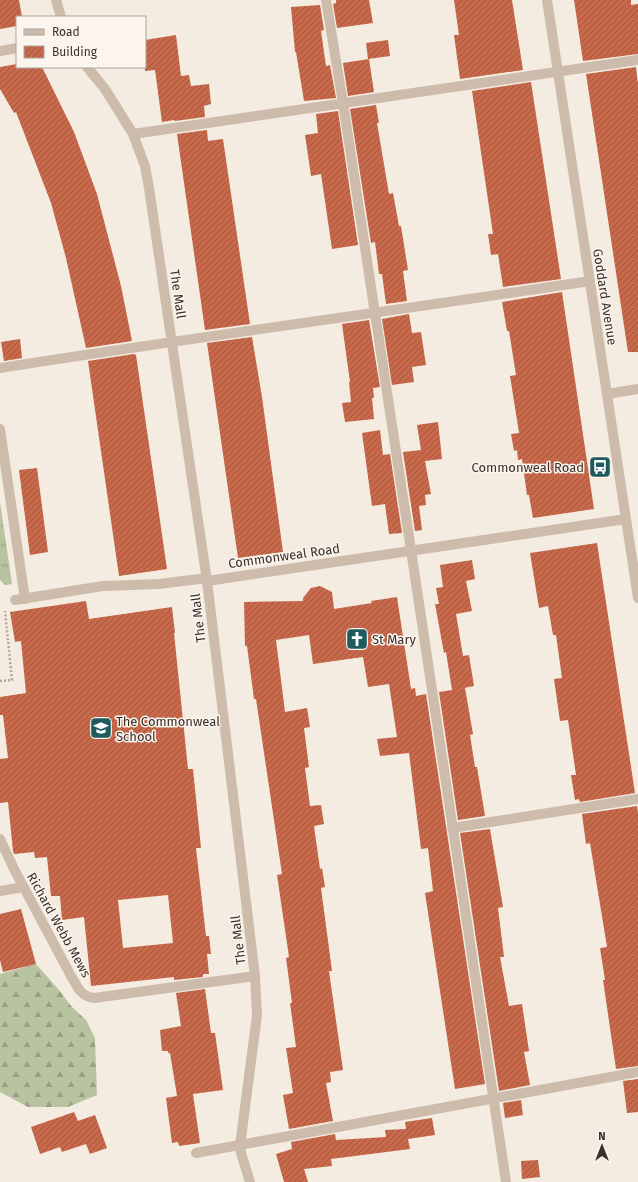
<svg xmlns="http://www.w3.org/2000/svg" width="638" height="1182" viewBox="0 0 638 1182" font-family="'Fira Sans',sans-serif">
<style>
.grass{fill:url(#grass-tufts)}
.forest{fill:url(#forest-firs)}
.building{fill:url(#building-hatch);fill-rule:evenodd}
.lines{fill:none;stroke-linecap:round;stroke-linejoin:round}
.path{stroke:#b9a596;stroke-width:2.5;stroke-dasharray:2 2;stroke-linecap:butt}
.service{stroke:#cdbbac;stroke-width:10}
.minor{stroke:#cdbbac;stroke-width:10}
.labels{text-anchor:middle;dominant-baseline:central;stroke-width:3;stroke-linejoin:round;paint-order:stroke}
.street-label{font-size:13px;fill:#3b302b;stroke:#fbf5ee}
.poi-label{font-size:13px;fill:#3b302b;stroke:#fbf5ee;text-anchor:start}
</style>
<defs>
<pattern id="grass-tufts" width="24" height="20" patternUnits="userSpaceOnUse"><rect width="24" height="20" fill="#b8c4a0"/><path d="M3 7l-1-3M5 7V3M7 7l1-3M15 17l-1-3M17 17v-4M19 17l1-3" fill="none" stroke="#97a083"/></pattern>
<pattern id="forest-firs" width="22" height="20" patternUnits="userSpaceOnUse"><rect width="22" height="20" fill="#b8c4a0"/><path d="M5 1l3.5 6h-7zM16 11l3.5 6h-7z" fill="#97a083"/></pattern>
<pattern id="building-hatch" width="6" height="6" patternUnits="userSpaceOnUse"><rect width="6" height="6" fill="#c8694b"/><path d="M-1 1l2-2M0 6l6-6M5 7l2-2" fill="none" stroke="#a4573f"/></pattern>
</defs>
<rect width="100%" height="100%" fill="#f4ebe1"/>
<path class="grass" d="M0,502L12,584L5,585L0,580Z"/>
<path class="forest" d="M36,964L59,990L71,1006L86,1020L95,1038L97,1095L68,1107H28L0,1092V974Z"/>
<path class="building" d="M0,0H19L22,17H17V26L0,29Z
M336,0H369L373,23L337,28L333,4L336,3Z
M454,0H512L523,70L460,79L454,35H459Z
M574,0H631V5L638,4V54L583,61Z
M320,5L324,30L321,31L326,66L330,65L336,98L304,101L296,52H295L291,7Z
M176,35L181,76L189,75L191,86L209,84L211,104L204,106L205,117L175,121L174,120L162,122L155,70L145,71V40Z
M388,40L390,56L368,59L366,43Z
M369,59L374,92L348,96L343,63Z
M17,64V67H42L74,132L97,194L121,286L132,341L86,348L66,258L51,203L16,112L14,113L0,89V67Z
M636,67L638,84V352H628L586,74Z
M531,82L561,279L503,287L498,254L491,255L488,234H493L472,91Z
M376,105L379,123H377L389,194L393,193L399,226H401L408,270L403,271L407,301L386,304L382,274H379L375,242L371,243L350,109Z
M338,111L358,245L332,249L321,174L311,176L305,135L318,133L316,114Z
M207,130L208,141L223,139L250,324L205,330L177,134Z
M562,292L594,509L533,518L529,495H527L522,459L518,460L517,450L514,451L511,434L519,433L510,376L516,375L509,331H507L502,302Z
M409,314L412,333L421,332L426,365L412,367L414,382L392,385L382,319Z
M369,320L380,387L373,388L374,398H372L374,419L345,422L342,403L351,402L349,382H350L342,324Z
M252,337L262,397L283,552L238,558L207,343Z
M20,339L22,358L4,361L1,342Z
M134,354L136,355L167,569L119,576L88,361Z
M438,422L442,459L425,461L431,494L425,495L426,505L419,506L422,530L415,531L403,452L421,450L417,425Z
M380,430L383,455L390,454L402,533L389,534L385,504L372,506L362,433Z
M37,468L48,552L30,555L19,470Z
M597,543L635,793L580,802L579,799L575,800L571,775H576L568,720L560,721L554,679L562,678L556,635H553L548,606L539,608L530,553Z
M472,560L475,579L466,581L472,611L456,614L463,656L469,655L474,686L459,689L465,688L473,734L470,735L475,767H477L485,816L458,820L439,692L452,690L446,652L444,653L435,604H439L436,588L443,587L440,565Z
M320,586L332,592L334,609L372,603L371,601L397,597L411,689L415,688L416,696L426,694L485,1084L455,1089L425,893L433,891L428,848L421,849L409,753L380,756L377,739L397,737L389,684L368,687L363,657L313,664L309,635L276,640L285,712L307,708L310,727L304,728L309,767L305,768L310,806L321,805L324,824L314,826L320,869L322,868L325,887L321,888L332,971H329L343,1070L330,1072L331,1082L326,1083L333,1121L289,1129L283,1095L293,1093L286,1048L296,1047L290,1003H292L286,958L289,957L277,875L282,874L256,699H254L247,646H245L244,602L303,601V598L311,588Z
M86,601L89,619L172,607L175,633H174L188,769H193L201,848H196L206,936H209L211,954H207L209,974H203V977L174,980V977L91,986L84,917L62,920L60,896H51L47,857L35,858L34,852L14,854L13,851L8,802L0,803V759L8,758L3,715H0V697L26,693L21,641L15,642L10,612ZM168,895L173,943L123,948L118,900Z
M637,806L638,813V1066L616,1069L603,980H605L600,948L607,947L590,843L586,844L582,814Z
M490,829L503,907L498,908L504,957H500L509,1006L522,1004L529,1051L524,1052L530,1085L499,1091L460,833Z
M21,909L36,964L3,972L0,960V914Z
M205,989L211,1033H215L223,1090L193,1094L200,1143L179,1146L178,1142L172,1143L166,1098L177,1096L170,1053H168V1051H162L160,1030L181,1026L176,993Z
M638,1079V1112L627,1113L623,1081Z
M521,1100L523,1115L505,1118L503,1103Z
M74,1112L78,1121L95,1115L107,1148L90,1154L86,1144L62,1152L60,1147L40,1154L31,1127Z
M432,1118L435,1135L408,1139L410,1149L331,1159L332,1166L304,1169L308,1182H284L276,1154L292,1149L291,1142L335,1134L336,1140L386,1137L385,1130L406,1129L405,1122Z
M538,1160L540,1177L522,1179L521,1161Z"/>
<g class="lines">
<path class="path" d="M0,681L12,680L5,611"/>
<path class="service" d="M326,0L343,103L411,550L506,1182
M0,51L17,48
M133,134L638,60
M0,368C196,337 393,311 590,281
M607,394L638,389
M0,429L25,599
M452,828L638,799
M0,839L14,869L71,976C78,987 80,996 94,998L255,976
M0,891L24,887
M196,1153L638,1072"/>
<path class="minor" d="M56,0L61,17
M547,0L638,598
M87,67L105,89L133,134L145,166L149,188L207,581L255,976L257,1015L240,1146L241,1153L250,1182
M207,581L626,519
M15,600L103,586L159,584L207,578"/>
</g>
<defs>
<g id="bus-square" transform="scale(1.15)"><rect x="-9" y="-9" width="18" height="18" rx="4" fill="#1f5a5e" stroke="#fbf5ee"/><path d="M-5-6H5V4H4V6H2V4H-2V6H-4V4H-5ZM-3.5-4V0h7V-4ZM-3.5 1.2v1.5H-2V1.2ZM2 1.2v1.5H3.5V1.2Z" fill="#fff"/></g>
<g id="church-square" transform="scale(1.15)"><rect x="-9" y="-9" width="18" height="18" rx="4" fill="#1f5a5e" stroke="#fbf5ee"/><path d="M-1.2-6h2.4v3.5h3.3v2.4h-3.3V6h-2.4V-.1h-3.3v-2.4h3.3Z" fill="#fff"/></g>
<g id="school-square" transform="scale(1.15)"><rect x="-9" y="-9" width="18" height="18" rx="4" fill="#1f5a5e" stroke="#fbf5ee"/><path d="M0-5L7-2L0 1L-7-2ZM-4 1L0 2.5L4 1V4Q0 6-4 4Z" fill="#fff"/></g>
</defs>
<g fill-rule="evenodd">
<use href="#bus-square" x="600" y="467"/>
<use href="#church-square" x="357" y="639"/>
<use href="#school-square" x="101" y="728"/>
</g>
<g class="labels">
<g class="street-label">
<text transform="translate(178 294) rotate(82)">The Mall</text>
<text transform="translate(605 297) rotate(81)">Goddard Avenue</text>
<text transform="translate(284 556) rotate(-8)">Commonweal Road</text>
<text transform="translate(198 618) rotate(-97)">The Mall</text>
<text transform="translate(59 925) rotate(61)">Richard Webb Mews</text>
<text transform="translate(238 940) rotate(-97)">The Mall</text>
</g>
<g class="poi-label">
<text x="584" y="467" text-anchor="end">Commonweal Road</text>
<text x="372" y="639">St Mary</text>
<text x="116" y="721">The Commonweal<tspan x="116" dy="15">School</tspan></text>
</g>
</g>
<rect x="16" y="16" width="130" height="52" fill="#fbf5ee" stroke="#aea6a0"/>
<rect x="24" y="29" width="20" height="6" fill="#cdbbac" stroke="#aea6a0"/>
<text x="52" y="36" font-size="12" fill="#3b302b">Road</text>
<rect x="24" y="46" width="20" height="12" fill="url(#building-hatch)" stroke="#aea6a0"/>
<text x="52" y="56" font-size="12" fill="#3b302b">Building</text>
<g transform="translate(602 1146)" stroke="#fbf5ee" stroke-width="3" paint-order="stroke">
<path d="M0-3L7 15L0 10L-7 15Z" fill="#3b302b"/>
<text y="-6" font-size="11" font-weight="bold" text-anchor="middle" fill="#3b302b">N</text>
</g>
</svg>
